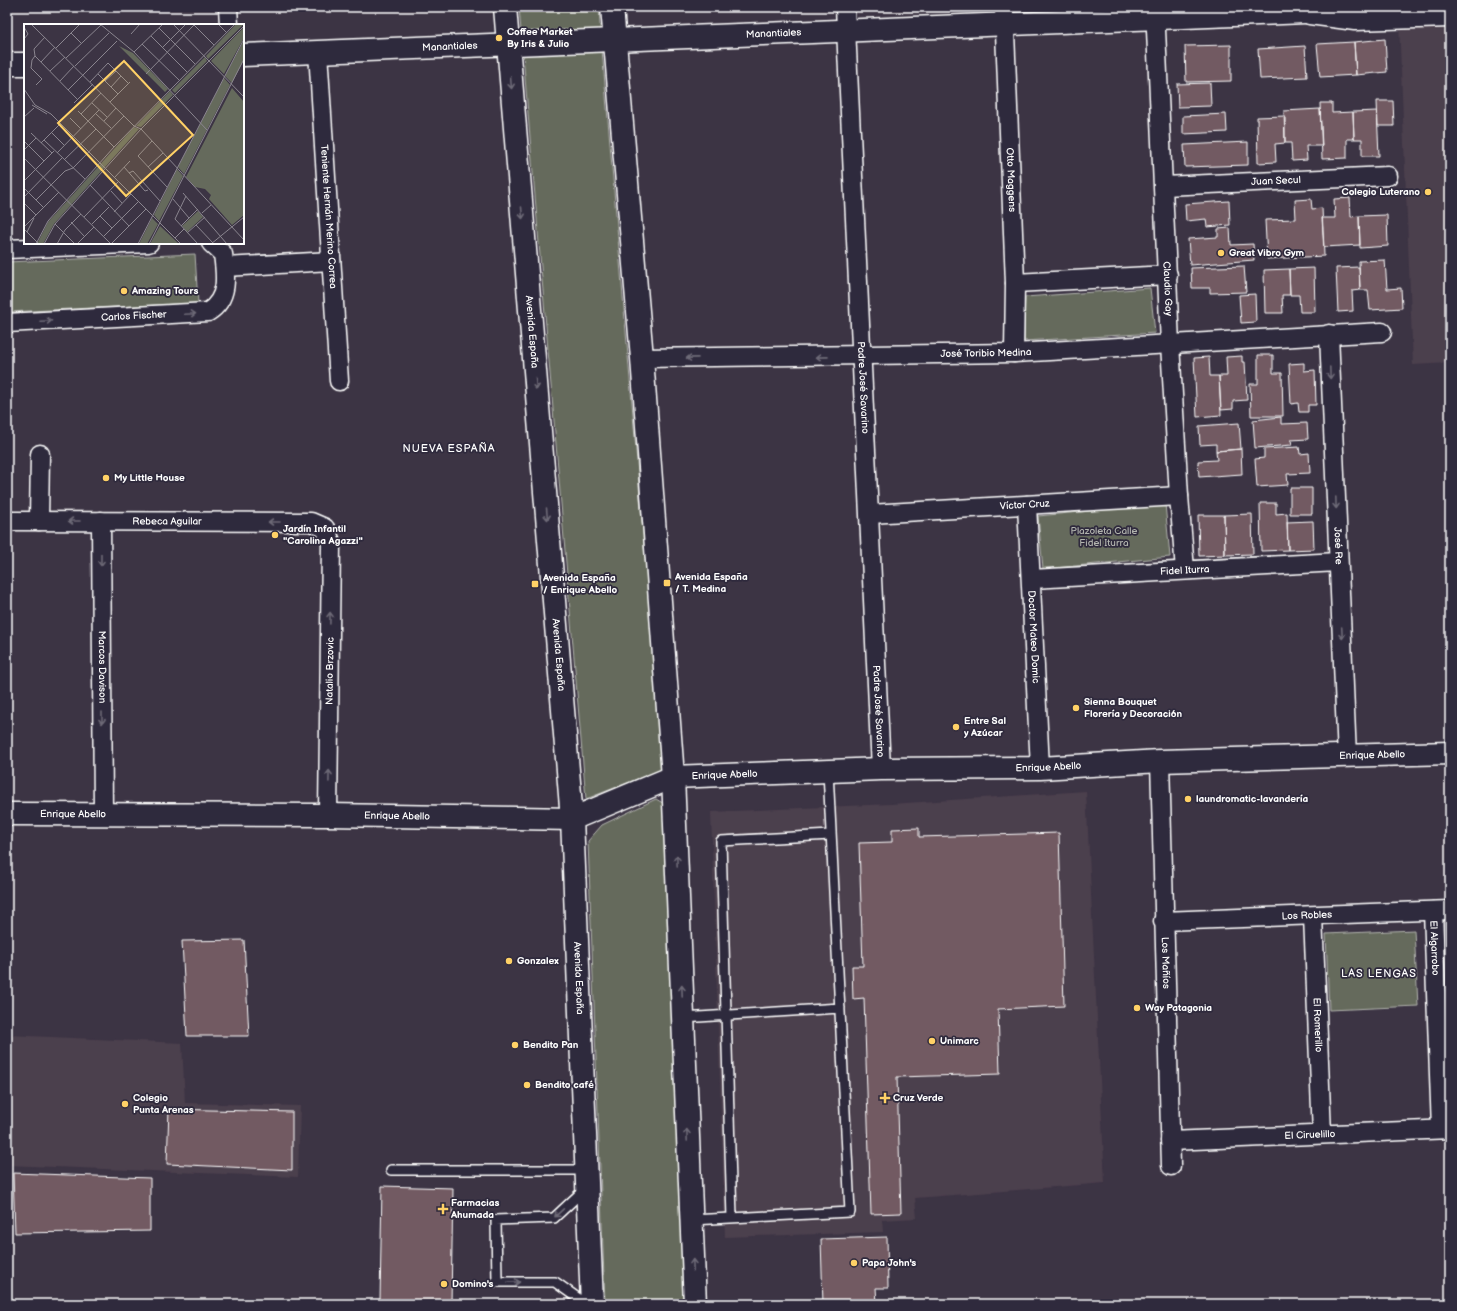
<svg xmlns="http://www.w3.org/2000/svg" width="1457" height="1311" viewBox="0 0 1457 1311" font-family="'Balsamiq Sans',sans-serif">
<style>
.built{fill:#4c3f4d}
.green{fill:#656a5c;stroke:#b2b4ae}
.building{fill:#725a62;stroke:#fff}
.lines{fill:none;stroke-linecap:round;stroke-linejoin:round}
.service-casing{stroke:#fff;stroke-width:12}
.minor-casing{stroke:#fff;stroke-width:21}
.tertiary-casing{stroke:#fff;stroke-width:25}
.secondary-casing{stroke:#fff;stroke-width:25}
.service{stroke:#2f2a3d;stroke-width:9}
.minor{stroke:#2f2a3d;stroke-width:18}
.tertiary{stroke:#2f2a3d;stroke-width:22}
.secondary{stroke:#2f2a3d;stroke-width:22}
.oneway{stroke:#6d6a77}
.poi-dot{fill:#ffd166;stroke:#2f2a3d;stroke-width:1.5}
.labels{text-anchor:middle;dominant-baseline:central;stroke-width:3.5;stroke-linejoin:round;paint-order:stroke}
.poi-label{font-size:10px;font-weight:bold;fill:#fff;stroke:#2f2a3d;text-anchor:start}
.street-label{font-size:10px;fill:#fff;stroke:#2f2a3d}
.park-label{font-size:10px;fill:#b2b4ae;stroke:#2f2a3d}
.neighbourhood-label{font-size:11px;letter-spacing:1px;fill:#fff;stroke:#2f2a3d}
.inset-road{fill:none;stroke:#8a858f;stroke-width:1}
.view{fill:#ffd166;fill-opacity:0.15;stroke:#ffd166;stroke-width:2}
.inset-edge{fill:none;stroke:#fff;stroke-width:2}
</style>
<rect width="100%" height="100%" fill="#3c3444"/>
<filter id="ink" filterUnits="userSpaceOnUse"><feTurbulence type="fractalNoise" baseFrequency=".025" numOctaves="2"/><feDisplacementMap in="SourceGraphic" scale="8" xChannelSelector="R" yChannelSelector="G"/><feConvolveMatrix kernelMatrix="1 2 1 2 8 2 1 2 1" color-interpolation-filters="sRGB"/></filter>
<g filter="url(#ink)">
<path class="built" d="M1450,18V363L1413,365L1399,21Z
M1086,791L1105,1183L915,1198L917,1218L882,1220L883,1232L725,1237L711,812L891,804Z
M7,1035L182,1043L185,1103L300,1106L298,1177L7,1165Z"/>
<path class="green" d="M519,7H599L600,26L663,769L586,799Z
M195,254L198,303L7,312V262Z
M1150,288L1155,333L1024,341L1025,297Z
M1165,504L1170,557L1043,569L1038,516Z
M656,799L666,805L685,1304H605L588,841L602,825Z
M1414,930L1418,1006L1329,1010L1326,934Z"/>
<path class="building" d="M1385,39L1387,72L1356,75L1354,42Z
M1354,42L1356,75L1320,77L1317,44Z
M1231,45V81L1186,82L1185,46Z
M1305,46L1307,77L1260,79L1258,49Z
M1210,83L1211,106L1178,107L1177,84Z
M1377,101H1393L1394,126H1378Z
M1320,103H1332V113L1353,112L1354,139H1347V158L1322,159Z
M1320,109L1322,146H1306L1307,160L1292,161L1291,143H1285L1284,111Z
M1377,111L1379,156H1362V139H1354L1353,112Z
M1226,114L1227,132L1183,134V116Z
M1285,116V143L1275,144L1276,162L1258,163L1257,117Z
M1248,142V165L1185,167L1184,145Z
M1350,198L1351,217L1359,216L1360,245L1324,247L1322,218H1335L1334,199Z
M1311,199L1312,209L1322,208L1324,256L1267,259L1265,220L1296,219L1295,200Z
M1229,201L1230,225L1207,227L1206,219L1186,221L1185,204Z
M1387,215L1388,246L1360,248L1359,216Z
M1230,228L1231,245L1253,244L1254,260L1190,265L1188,239L1218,237V229Z
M1385,260L1387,289L1401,288L1402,308L1370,310L1368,290H1360L1359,261Z
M1244,266L1246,292L1210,293V288H1192L1191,268Z
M1359,267L1360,290L1352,291L1353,311L1338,312L1336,268Z
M1314,268L1315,312H1300L1299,295H1290L1289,269Z
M1289,269L1290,295H1282L1283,313H1265L1264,270Z
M1255,294L1256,322L1241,323L1239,295Z
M1258,355H1273V373H1282L1283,416H1251L1250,384H1258Z
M1242,356V362H1245L1247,400L1233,401V409L1221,410L1219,376H1227L1226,357Z
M1209,357L1210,376H1219L1221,415L1197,417L1194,358Z
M1304,363V371L1315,370L1316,405H1308V412H1299L1298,403L1291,404L1289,364Z
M1281,417V424L1307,423L1308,439L1291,440L1292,445L1255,448L1253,420Z
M1239,423L1241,449L1216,451V444L1200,445L1199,426Z
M1299,447L1300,454L1309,453L1310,473L1287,474L1288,485L1257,487L1255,459L1264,458V449Z
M1241,449L1242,474L1199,477L1198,461L1217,460L1216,451Z
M1290,488H1312V514H1290Z
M1260,503H1276V514L1287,513L1288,550L1261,551Z
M1252,514L1253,554L1225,555L1224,515Z
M1198,515H1224L1225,555L1199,556Z
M1313,521L1314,549L1288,550L1287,522Z
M919,828V837L1059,833L1064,1006L998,1009L1000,1074L897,1077L901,1213L871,1214L864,998L853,999L852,966H863L859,843L892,842V829Z
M244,940L249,1036H187L182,941Z
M169,1109L292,1112V1170L167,1164Z
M13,1173L150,1178V1231L15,1233Z
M382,1186L453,1188L451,1303L380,1301Z
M887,1237L888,1288H876L877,1304H823L821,1239Z"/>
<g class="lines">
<g class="service-casing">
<path id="service" d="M683,1018L840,1008
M391,1170H587
M585,1189L554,1218L496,1220L497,1282H555L586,1304
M732,1218L721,841L831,835
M691,1220L850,1212L828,771"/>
</g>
<g class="minor-casing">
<g id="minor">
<path d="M228,7L229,25"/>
<path id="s1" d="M845,7L881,769"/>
<path id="s2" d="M1004,7L1015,283L1014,353"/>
<path id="s3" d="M1155,7L1170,344L1179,496L1185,570"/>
<path id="s4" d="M318,52L339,381"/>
<path id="s5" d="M1164,186L1388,176"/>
<path d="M7,249L149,243"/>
<path d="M225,267L331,261"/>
<path d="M1015,283L1168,275"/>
<path id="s6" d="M7,323L208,312C229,299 226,276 223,254L211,243"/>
<path id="s7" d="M1329,334L1347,757"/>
<path id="s8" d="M642,358L1014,353L1382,332"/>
<path id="s9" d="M1027,505L1040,768"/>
<path id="s10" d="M870,514L1179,496"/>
<path id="s11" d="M7,521L311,522L325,528L331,542L328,815"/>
<path d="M39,521L40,454"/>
<path id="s12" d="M101,521L103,814"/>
<path id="s13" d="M1032,579L1338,562"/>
<path id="s14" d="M1160,761L1171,1166"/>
<path id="s15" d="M1433,911L1441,1129"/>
<path id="s16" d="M1313,916L1322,1134"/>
<path id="s17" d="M1163,921L1450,910"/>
<path id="s18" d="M1170,1141L1450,1129"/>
</g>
</g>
<g class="tertiary-casing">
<g id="tertiary">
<path id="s19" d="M7,814L328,815L572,819L673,777L881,769L1040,768L1160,761L1450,753"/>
</g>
</g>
<g class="secondary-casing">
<g id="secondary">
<path id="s20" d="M505,7L572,819L592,1304"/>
<path d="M612,7L642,358L673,777L695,1304"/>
<path d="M1310,13L1355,19L1450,16"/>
<path id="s21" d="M243,55L1305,12L1327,7"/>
<path d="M7,64H25"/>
</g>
</g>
<use href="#service" class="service"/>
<use href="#minor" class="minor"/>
<use href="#tertiary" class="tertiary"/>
<use href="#secondary" class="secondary"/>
</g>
<defs><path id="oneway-shaft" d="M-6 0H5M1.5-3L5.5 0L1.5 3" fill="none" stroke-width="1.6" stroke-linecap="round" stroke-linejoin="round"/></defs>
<g class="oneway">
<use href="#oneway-shaft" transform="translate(511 83) rotate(85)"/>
<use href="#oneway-shaft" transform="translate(522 213) rotate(85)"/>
<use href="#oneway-shaft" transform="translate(190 314) rotate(-3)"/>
<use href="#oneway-shaft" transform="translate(46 321) rotate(-3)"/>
<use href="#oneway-shaft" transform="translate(822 357) rotate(179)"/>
<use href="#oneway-shaft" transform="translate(692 358) rotate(179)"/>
<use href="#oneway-shaft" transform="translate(1330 373) rotate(88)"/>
<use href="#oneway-shaft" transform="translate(536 384) rotate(85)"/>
<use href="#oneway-shaft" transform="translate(1336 503) rotate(88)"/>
<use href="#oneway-shaft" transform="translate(547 514) rotate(85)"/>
<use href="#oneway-shaft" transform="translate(74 521) rotate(-180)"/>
<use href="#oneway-shaft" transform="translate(274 522) rotate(-180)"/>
<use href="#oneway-shaft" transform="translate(101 560) rotate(90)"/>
<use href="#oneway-shaft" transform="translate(330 618) rotate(-89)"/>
<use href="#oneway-shaft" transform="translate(1342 633) rotate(87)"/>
<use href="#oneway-shaft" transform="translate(102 718) rotate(90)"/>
<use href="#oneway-shaft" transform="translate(329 776) rotate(-89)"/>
<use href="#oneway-shaft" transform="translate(677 861) rotate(-92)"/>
<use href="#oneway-shaft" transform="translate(682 991) rotate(-92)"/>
<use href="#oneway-shaft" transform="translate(687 1135) rotate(-92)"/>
<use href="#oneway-shaft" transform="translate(559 1213) rotate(137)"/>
<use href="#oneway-shaft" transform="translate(693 1265) rotate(-92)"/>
<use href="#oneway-shaft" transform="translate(514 1282)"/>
</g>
</g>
<g class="poi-dot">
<circle cx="499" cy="38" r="4"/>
<circle cx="1428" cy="192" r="4"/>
<circle cx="1221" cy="253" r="4"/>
<circle cx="124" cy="291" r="4"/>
<circle cx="106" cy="478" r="4"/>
<circle cx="275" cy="535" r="4"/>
<rect x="663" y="579" width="8" height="8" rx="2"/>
<rect x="531" y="580" width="8" height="8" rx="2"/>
<circle cx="1076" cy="708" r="4"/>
<circle cx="956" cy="727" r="4"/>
<circle cx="1188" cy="799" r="4"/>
<circle cx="509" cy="961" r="4"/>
<circle cx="1137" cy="1008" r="4"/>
<circle cx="932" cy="1041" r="4"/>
<circle cx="515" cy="1045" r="4"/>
<circle cx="527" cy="1085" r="4"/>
<path d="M883 1092h4v4h4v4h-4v4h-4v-4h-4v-4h4z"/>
<circle cx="125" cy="1104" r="4"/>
<path d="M441 1203h4v4h4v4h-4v4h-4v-4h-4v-4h4z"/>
<circle cx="854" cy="1263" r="4"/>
<circle cx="444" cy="1284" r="4"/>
</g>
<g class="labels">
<g class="poi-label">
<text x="507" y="32">Coffee Market<tspan x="507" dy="12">By Iris &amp; Julio</tspan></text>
<text x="1420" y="192" text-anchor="end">Colegio Luterano</text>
<text x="1229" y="253">Great Vibro Gym</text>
<text x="132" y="291">Amazing Tours</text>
<text x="114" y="478">My Little House</text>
<text x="283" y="529">Jardín Infantil<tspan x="283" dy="12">"Carolina Agazzi"</tspan></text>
<text x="675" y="577">Avenida España<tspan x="675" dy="12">/ T. Medina</tspan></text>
<text x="543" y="578">Avenida España<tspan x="543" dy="12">/ Enrique Abello</tspan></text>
<text x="1084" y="702">Sienna Bouquet<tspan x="1084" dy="12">Florería y Decoración</tspan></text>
<text x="964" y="721">Entre Sal<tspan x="964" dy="12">y Azúcar</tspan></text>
<text x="1196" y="799">laundromatic-lavandería</text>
<text x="517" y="961">Gonzalex</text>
<text x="1145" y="1008">Way Patagonia</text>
<text x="940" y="1041">Unimarc</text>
<text x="523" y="1045">Bendito Pan</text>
<text x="535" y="1085">Bendito café</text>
<text x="133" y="1098">Colegio<tspan x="133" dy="12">Punta Arenas</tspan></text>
<text x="893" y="1098">Cruz Verde</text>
<text x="451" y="1203">Farmacias<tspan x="451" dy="12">Ahumada</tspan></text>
<text x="862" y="1263">Papa John's</text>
<text x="452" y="1284">Domino's</text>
</g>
<g class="street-label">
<text stroke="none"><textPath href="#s21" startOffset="531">Manantiales</textPath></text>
<text stroke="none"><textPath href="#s21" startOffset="207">Manantiales</textPath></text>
<text stroke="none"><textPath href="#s2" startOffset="173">Otto Maggens</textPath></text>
<text stroke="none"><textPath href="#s5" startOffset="112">Juan Secul</textPath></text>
<text stroke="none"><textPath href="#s4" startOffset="165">Teniente Hernán Merino Correa</textPath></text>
<text stroke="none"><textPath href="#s3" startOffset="282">Claudio Gay</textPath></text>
<text stroke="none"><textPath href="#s6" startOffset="127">Carlos Fischer</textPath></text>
<text stroke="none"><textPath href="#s20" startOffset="326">Avenida España</textPath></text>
<text stroke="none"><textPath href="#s8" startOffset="344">José Toribio Medina</textPath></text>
<text stroke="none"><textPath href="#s1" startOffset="381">Padre José Savarino</textPath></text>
<text stroke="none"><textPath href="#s10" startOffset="155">Víctor Cruz</textPath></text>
<text stroke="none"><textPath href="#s11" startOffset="160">Rebeca Aguilar</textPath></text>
<text stroke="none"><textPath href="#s7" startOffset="212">José Re</textPath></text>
<text stroke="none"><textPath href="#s13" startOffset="153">Fidel Iturra</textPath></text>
<text stroke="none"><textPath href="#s9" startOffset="132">Doctor Mateo Domic</textPath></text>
<text stroke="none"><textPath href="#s20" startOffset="650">Avenida España</textPath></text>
<text stroke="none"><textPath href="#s12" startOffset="146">Marcos Davison</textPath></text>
<text transform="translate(330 671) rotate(-89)">Natalio Brzovic</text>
<text stroke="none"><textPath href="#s1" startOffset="705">Padre José Savarino</textPath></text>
<text stroke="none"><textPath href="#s19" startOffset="1374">Enrique Abello</textPath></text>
<text stroke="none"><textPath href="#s19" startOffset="1050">Enrique Abello</textPath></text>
<text stroke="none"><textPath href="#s19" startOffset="726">Enrique Abello</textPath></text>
<text stroke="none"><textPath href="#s19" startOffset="66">Enrique Abello</textPath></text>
<text stroke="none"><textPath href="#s19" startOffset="390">Enrique Abello</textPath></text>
<text stroke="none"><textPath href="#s17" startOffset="144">Los Robles</textPath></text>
<text stroke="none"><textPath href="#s15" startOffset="37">El Algarrobo</textPath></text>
<text stroke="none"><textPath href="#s14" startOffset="202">Los Mañíos</textPath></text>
<text stroke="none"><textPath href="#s20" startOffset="974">Avenida España</textPath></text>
<text stroke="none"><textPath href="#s16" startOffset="109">El Romerillo</textPath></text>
<text stroke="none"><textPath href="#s18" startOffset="140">El Ciruelillo</textPath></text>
</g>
<g class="park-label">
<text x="1104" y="531">Plazoleta Calle<tspan x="1104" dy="12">Fidel Iturra</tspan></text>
</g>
<g class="neighbourhood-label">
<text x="449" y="448">NUEVA ESPAÑA</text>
<text x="1379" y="973">LAS LENGAS</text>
</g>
</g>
<g transform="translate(24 24)">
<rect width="220" height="220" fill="#3c3444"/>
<path d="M212,0H220L184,35L182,32ZM220,3V14L200,50L187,37ZM220,16V36L208,59L201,52ZM95,22L109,29L144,65L141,68ZM181,33L183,37L151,69L148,66ZM200,54L206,61L160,150L154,143ZM208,64L220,78V191L208,201L185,175L187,171L181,165L171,163L162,153ZM146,67L149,71L117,103L112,102ZM110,103L115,105L30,200L19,220H13L24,198ZM153,145L159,152L135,197L130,191ZM174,187L179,193L163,208L158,202ZM128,194L134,200L123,220H115ZM136,202L155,220H126Z" fill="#656a5c"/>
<path class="inset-road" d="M7,0L110,102L117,105L220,216M76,0L110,28L183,106M149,0L220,73M169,0L190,21M194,0L203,9M0,3L4,10L0,15M135,4L171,40M47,9L57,19M107,10L116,0M127,12L163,48M118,20L155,56M139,23L162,0M32,24L56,0M110,28L139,0M11,32L54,76M42,34L77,1M17,38L31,23M51,42L85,9M26,47L41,33M74,50L94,70M122,50L171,0M36,57L50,42M81,57L92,47M66,58L84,39L105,60M12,61L18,55L7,44L8,36L11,32L10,25L21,13M87,63L97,52M0,65L11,81L27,90L157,220M44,66L93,17M86,78L106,58M50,79L69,60M68,79L83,93M8,81L23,90M54,87L90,123M57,90L77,69M72,90L87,104M0,93L10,84M46,94L57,105M80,97L92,84M27,108L40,121M7,109L28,129M20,116L61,155M0,117L20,137M128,117L114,132L143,163M17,119L35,101M0,126L12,114M33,129L75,86M0,134L87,220M40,136L72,105M100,143L121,167L124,166M124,143L139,129M105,149L109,147L136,177M90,154L106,137M0,157L30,127M66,161L105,202M0,164L19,183M87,167L98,179M159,169L203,220M162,172L151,195L174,220M0,173L38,134M149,175L165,194M12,176L41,147L49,144L100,92M0,179L12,191M90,188L107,170M178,189L187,181M76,192L88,204M60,193L94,158M47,198L60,212M31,200L51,220M68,200L85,183M172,201L189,219M157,202L174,185M0,203L35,168M0,205L15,220M3,208L10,194M163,209L181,193M80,212L114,178M151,214L160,205M12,220L24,197L90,123L211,0M20,220L31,200L117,105L220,2M33,220L41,206L57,190M53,220L70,203M87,220L122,185M114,220L220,15M125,220L220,35M187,220L220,193"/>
<path class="view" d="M100,37L169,111L102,172L34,99Z"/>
<rect width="220" height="220" class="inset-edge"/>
</g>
<rect width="1457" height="1311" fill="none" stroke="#2f2a3d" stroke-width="24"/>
<rect x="12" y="12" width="1433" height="1287" fill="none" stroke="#fff" stroke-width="1.5" filter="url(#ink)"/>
</svg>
